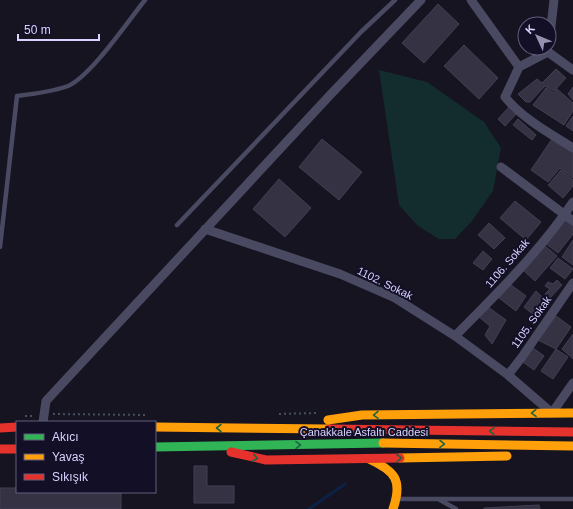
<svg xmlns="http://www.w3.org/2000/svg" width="573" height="509" viewBox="0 0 573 509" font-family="Helvetica,sans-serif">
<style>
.green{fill:#132c2d}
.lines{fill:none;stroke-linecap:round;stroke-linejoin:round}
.stream{stroke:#0d2144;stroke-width:3}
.building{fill:#343243;stroke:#433f54}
.path{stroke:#44505f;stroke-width:2;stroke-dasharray:2 3;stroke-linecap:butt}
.lane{stroke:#4a4962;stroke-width:4.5}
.street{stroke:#4a4962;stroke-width:9}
.fast{stroke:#30b455;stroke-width:9}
.slow{stroke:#ff9f0a;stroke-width:9}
.jam{stroke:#e5322d;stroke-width:9}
.oneway{stroke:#22623e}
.labels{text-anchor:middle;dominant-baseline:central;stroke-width:4;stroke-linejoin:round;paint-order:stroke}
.street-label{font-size:11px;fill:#d9d4ff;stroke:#130f26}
</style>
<rect width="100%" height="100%" fill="#161421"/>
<path class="green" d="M379,70L427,82L484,122L501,148L493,191L472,221L455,239H439L418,226L399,205Z"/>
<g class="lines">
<path class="stream" d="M309,509L345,484"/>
</g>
<path class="building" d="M438,4L459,24L424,63L402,43Z
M464,45L498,78L479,99L444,66Z
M556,69L566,78L554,91L545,86L530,102H526L518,94L537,79L542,83Z
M573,87V100L568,94Z
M546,88L554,93L557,89L573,103V111L564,125L533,105Z
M510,106L517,113L505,126L498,119Z
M573,116V131L566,126Z
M518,119L536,135L532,140L513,125Z
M322,139L362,172L339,200L299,167Z
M552,139L573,153V178L560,168L548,182L531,170Z
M561,170L573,180V186L563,198L548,185Z
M279,179L311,208L285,237L253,209Z
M515,201L541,222L526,240L500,218Z
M564,219L573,226V234L558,253L545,243Z
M489,223L505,238L494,249L478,235Z
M573,240V265L562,257Z
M544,245L557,256L535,281L523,270Z
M483,251L492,259L483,270L473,263Z
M558,258L573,269L565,279L550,268Z
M557,280L562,285L550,298L545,294L550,289L545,286L548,282L553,284Z
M511,285L526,296L516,311L499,298Z
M536,291L547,302L535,316L524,307Z
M488,307L506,320L492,344L485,335L490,326L479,317Z
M556,316L571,327L556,349L538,340Z
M573,334V359L562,349Z
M533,348L544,356L534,370L523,362Z
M556,349L568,357L553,379L541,371Z
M194,466H207V486H234V503H194Z
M0,488H17V492H121V509H0Z
M539,505L540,509H484V508Z"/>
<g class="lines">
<path class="path" d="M53,414L148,415
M279,414L316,413
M25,416H34"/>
<path class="lane" d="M177,225L361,32L395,0
M0,247L17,96C34,94 51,92 68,86C91,76 128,21 145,0
M399,499H573
M440,500L456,509"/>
<path class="street" d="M471,0L519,67
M549,44L554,0
M548,52L519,67L505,97C523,119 549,133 573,148
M548,52L573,70
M501,167L573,221
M205,229L340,274L395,298L455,336L508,375L552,413L573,383
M455,336C497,294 540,251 573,202
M508,375L522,357L573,283
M43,422L46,401L331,94L421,0"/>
<path class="fast" d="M155,447L383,443"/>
<path class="slow" d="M328,420L362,415L573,413
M155,427L329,429
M383,443L573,446
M400,458L507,456
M369,459C395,471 403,480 393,509"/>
<path class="jam" d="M0,428L17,427
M329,429L573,432
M0,449H17
M231,452L266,460L400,458"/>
</g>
<defs><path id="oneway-chevron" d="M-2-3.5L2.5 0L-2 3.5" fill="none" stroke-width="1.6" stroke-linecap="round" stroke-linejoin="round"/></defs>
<g class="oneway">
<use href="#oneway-chevron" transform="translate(534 413) rotate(179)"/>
<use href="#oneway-chevron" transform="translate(376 415) rotate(179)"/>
<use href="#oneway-chevron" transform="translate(219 428) rotate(-180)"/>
<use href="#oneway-chevron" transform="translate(492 431) rotate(-179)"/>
<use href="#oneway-chevron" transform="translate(442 444) rotate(1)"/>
<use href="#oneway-chevron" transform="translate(298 445) rotate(-1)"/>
<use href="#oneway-chevron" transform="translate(255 458) rotate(12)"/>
<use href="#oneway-chevron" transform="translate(399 458) rotate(-1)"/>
</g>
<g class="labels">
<g class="street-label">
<text transform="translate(507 263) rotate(-49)">1106. Sokak</text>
<text transform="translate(385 283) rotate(26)">1102. Sokak</text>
<text transform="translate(531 322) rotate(-55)">1105. Sokak</text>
<text x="364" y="432">Çanakkale Asfaltı Caddesi</text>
</g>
</g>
<rect x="16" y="421" width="140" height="72" fill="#130f26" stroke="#625e7d"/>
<rect x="24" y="434" width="20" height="6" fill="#30b455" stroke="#625e7d"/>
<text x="52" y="441" font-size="12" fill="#d9d4ff">Akıcı</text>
<rect x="24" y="454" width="20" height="6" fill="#ff9f0a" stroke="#625e7d"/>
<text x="52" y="461" font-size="12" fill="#d9d4ff">Yavaş</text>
<rect x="24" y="474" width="20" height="6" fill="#e5322d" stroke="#625e7d"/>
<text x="52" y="481" font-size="12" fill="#d9d4ff">Sıkışık</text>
<g transform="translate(537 36) rotate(314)"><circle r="19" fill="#130f26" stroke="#625e7d"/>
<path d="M0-3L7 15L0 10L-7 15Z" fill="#9591b1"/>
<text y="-6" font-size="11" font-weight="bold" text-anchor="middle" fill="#d9d4ff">K</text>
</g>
<path d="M18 34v6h81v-6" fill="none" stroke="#d9d4ff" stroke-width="2"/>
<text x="24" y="34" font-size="12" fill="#d9d4ff" stroke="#130f26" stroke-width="3" paint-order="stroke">50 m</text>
</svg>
